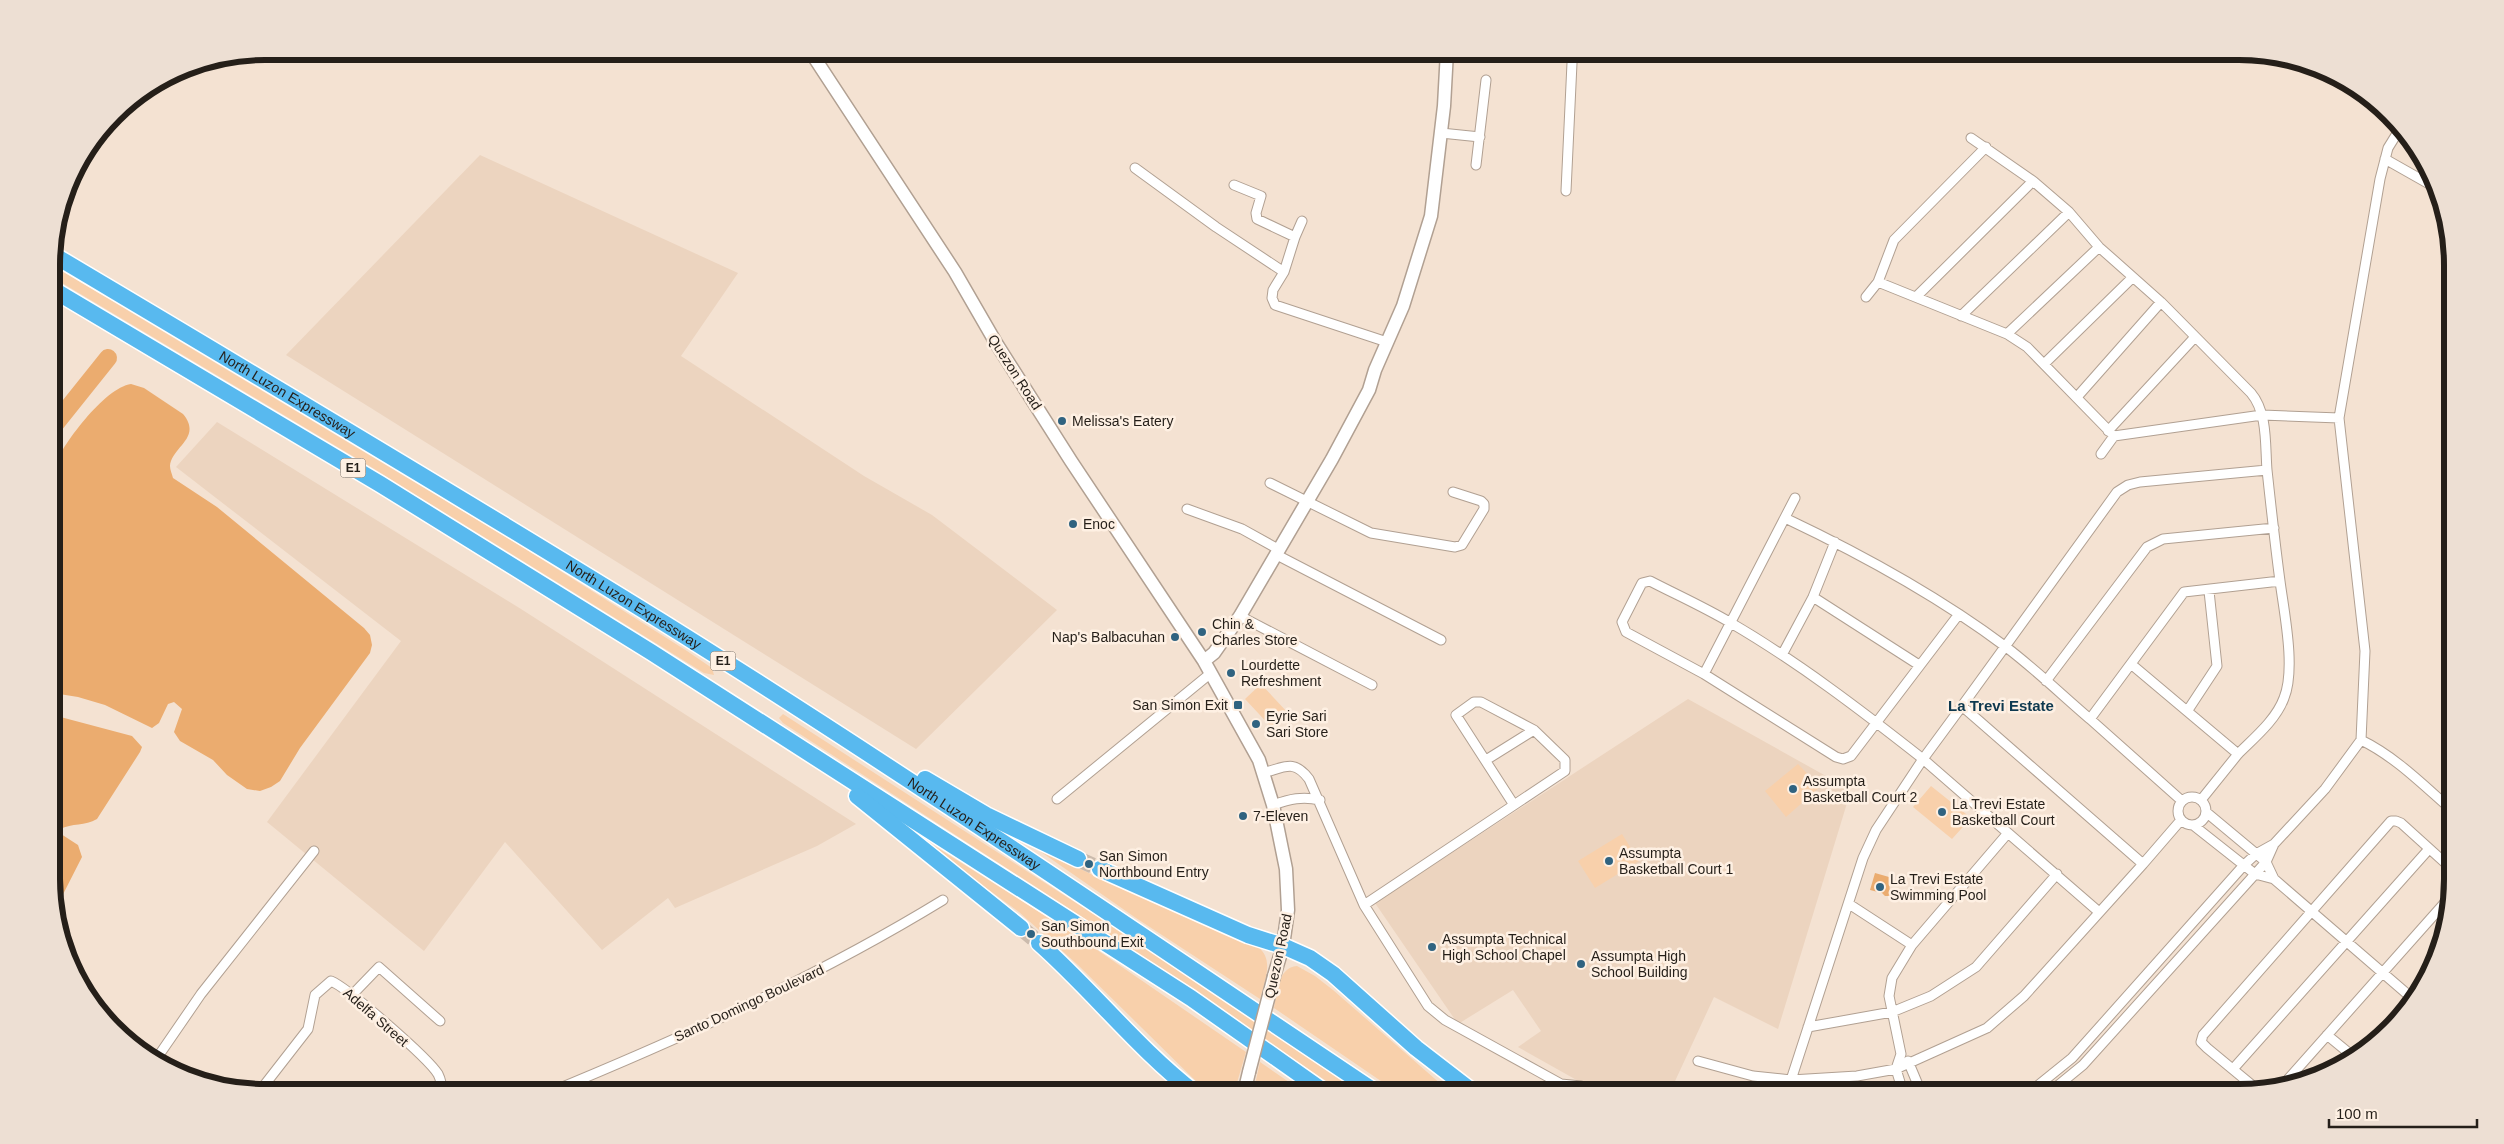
<svg xmlns="http://www.w3.org/2000/svg" width="2504" height="1144" viewBox="0 0 2504 1144" font-family="Arial,sans-serif">
<style>
.built{fill:#ecd4bf}
.green{fill:#f8d0ab}
.water{fill:#ebac6f}
.lines{fill:none;stroke-linecap:round;stroke-linejoin:round}
.river{stroke:#ebac6f;stroke-width:18}
.highway-tunnel{stroke:#cbbbad;stroke-width:16;stroke-dasharray:16 8;stroke-linecap:butt}
.street-casing{stroke:#b1a092;stroke-width:11}
.secondary-casing{stroke:#b1a092;stroke-width:15}
.highway-casing{stroke:#fff;stroke-width:19}
.street{stroke:#fff;stroke-width:9}
.secondary{stroke:#fff;stroke-width:12}
.highway{stroke:#58b9ef;stroke-width:16}
.secondary-bridge-casing{stroke:#b1a092;stroke-width:15;stroke-linecap:butt}
.secondary-bridge{stroke:#fff;stroke-width:12}
.poi-dot{fill:#306380;stroke:#fef0e3;stroke-width:2}
.labels{text-anchor:middle;dominant-baseline:central;stroke-width:5;stroke-linejoin:round;paint-order:stroke}
.shield{fill:#fef0e3;stroke:#665e56;stroke-width:1}
.shield-label{font-size:12px;font-weight:bold;fill:#251f19}
.street-label{font-size:14px;fill:#251f19;stroke:#fef0e3}
.poi-label{font-size:14px;fill:#251f19;stroke:#fef0e3;text-anchor:start}
.neighbourhood-label{font-size:15px;font-weight:bold;fill:#0e394f;stroke:#fef0e3}
.rim{fill:none;stroke:#251f19;stroke-width:6}
</style>
<rect width="100%" height="100%" fill="#f4e2d2"/>
<path class="built" d="M480,155L738,273L681,356L864,476L932,515L1057,610L916,749L286,355Z
M217,422L521,609L856,824L817,846L675,908L668,898L602,950L505,842L424,951L267,822L401,641L176,467Z
M1688,699L1851,790L1778,1029L1714,997L1670,1092H1598L1518,1047L1541,1031L1513,990L1458,1024L1375,903Z"/>
<path class="green" d="M52,265L516,543L687,651L712,668L714,675L704,673L371,467L52,277Z
M1261,684L1288,713L1272,728L1245,699Z
M783,714L1160,957L1360,1093H1344L1096,926L783,723L779,718Z
M1798,764L1820,787L1786,817L1765,791Z
M1931,786L1971,818L1952,839L1913,807Z
M1622,834L1639,861L1595,888L1578,861Z
M925,840L1068,930L1246,1052L1234,1093H1208L1078,965L1019,912L934,850Z
M1031,845L1101,879L1258,947C1275,960 1264,982 1260,999L1136,918Z
M1297,966L1315,976L1333,990L1450,1092H1397L1274,1008C1277,993 1278,967 1297,966Z
M1260,1062L1305,1093H1253Z"/>
<path class="water" d="M131,384L144,388L183,414C203,438 171,447 170,466C170,470 172,474 173,478L217,507L364,628L370,635L372,645L370,653L300,748L280,781L271,787L260,791L247,789L227,775L213,760L180,741L174,732L182,709L174,702L168,704L159,723L152,728L105,705L78,697L53,693L52,470C62,445 104,388 131,384Z
M53,715L132,736L142,747L140,752L97,819C85,826 72,823 60,829L61,834L78,845L82,857L54,912Z
M1875,873L1889,877L1890,896H1885L1882,893L1870,890Z"/>
<g class="lines">
<path class="river" d="M52,428L108,358"/>
<path class="highway-tunnel" d="M1078,859L1100,869
M1021,928L1039,943"/>
<g class="street-casing">
<path id="street" d="M1566,51L1572,57V63L1566,191
M1441,133L1480,137
M1971,138L2033,181L2069,212L2099,247L2161,302L2251,393C2268,413 2265,446 2267,470
M2385,159L2438,189
M1476,165L1486,80
M1135,168L1216,227L1284,272
M1234,185L1261,196L1256,213L1257,219L1295,237L1284,272L1273,290L1272,298L1275,305L1387,342
M1295,237L1302,221
M1878,282L2007,334L2027,347L2114,436L2262,415L2339,418
M1866,297L1878,282L1894,240L1986,147
M1916,297L2033,181
M1961,316L2069,212
M2007,334L2099,247
M2044,364L2132,278
M2077,397L2161,302
M2108,431L2195,337
M2101,454L2114,436
M1270,483L1371,533L1455,547L1462,545L1484,509V504L1481,501L1453,492
M1187,509L1242,529L1278,549
M1785,518C1861,554 1938,596 2006,647C2035,669 2062,695 2090,719L2184,592L2280,581
M1275,554L1441,640
M1813,597L1919,665
M1240,616L1372,685
M1782,655L1813,597L1835,542
M1704,674L1795,498
M2046,681L2147,547L2163,539L2274,528
M1962,706L2117,492L2128,485L2140,482L2267,470C2271,507 2275,544 2280,581C2284,612 2296,669 2284,698C2276,720 2254,738 2238,754L2131,664
M2188,710L2217,666L2209,591
M2090,719L2182,801
M2361,740C2396,757 2424,786 2453,811
M1486,760L1534,730
M1263,773C1285,767 1294,759 1309,779L1364,905L1428,1006L1445,1020L1561,1084L1581,1086L1593,1092
M2178 811a14 14 0 1 1 28 0a14 14 0 1 1-28 0Z
M1057,799L1211,673
M2201,800L2238,754
M1273,805C1290,799 1302,796 1320,800
M2206,812L2266,862L2274,879L2413,999
M2193,825L2255,874L2274,879
M2008,833L2099,912
M1849,904L1912,945
M1364,905L1565,771V760L1534,730L1481,702H1474L1456,715L1514,805
M352,995L379,967L440,1021
M1808,1027L1892,1012L1931,996L1976,967L2057,874
M2327,1035L2355,1058
M157,1058L201,994L314,851
M157,1058L194,1079
M1698,1061L1753,1076L1791,1080L1857,1076L1896,1069L1987,1028L2024,996L2143,864
M1908,1061L1921,1092
M2233,1069L2429,849
M1791,1080L1863,858L1876,830L1923,759C1862,711 1798,662 1731,623C1704,607 1677,595 1650,581L1642,583L1622,622L1626,632L1704,674L1836,757L1843,759L1851,756L1959,614
M2282,1086L2449,898
M2259,1091L2207,1048L2201,1042L2203,1035L2391,821H2396L2401,823L2453,870
M259,1092L308,1029L315,995L331,981C348,988 428,1058 438,1074C441,1080 442,1087 442,1093
M1903,1092L1896,1069L1901,1054L1889,996L1892,978L1912,945L2008,833L1923,759L1962,706L2143,864L2181,820
M2030,1092L2072,1058L2244,865L2256,854L2274,844L2325,789L2361,740L2365,651L2339,418L2380,179L2388,148L2401,127
M2050,1092L2083,1065L2266,862L2274,844
M548,1093C684,1037 817,977 943,900"/>
</g>
<g class="secondary-casing">
<path id="secondary" d="M810,51L955,272L996,343L1071,461L1204,661L1259,760L1273,805L1286,869L1288,910L1283,946L1274,976
M1204,661L1214,653L1240,616L1332,459L1369,390L1375,370L1403,306L1431,216L1444,106L1447,51
M1244,1093L1249,1072"/>
</g>
<g class="highway-casing">
<g id="highway">
<path id="s1" d="M52,254C255,375 459,496 659,620C903,772 1139,934 1377,1093"/>
<path d="M52,289L380,484L651,652L1191,998L1326,1093"/>
<path d="M925,779L986,815L1078,859"/>
<path d="M857,796L1021,928"/>
<path d="M1100,869L1248,935L1283,946L1310,958L1333,974L1416,1048L1473,1092"/>
<path d="M1039,943C1093,991 1138,1049 1195,1093"/>
</g>
</g>
<use href="#street" class="street"/>
<use href="#secondary" class="secondary"/>
<use href="#highway" class="highway"/>
<g class="secondary-bridge-casing">
<path id="secondary-bridge" d="M1249,1072L1274,976"/>
</g>
<use href="#secondary-bridge" class="secondary-bridge"/>
</g>
<g class="poi-dot">
<circle cx="1062" cy="421" r="5"/>
<circle cx="1073" cy="524" r="5"/>
<circle cx="1202" cy="632" r="5"/>
<circle cx="1175" cy="637" r="5"/>
<circle cx="1231" cy="673" r="5"/>
<rect x="1233" y="700" width="10" height="10" rx="2.5"/>
<circle cx="1256" cy="724" r="5"/>
<circle cx="1793" cy="789" r="5"/>
<circle cx="1942" cy="812" r="5"/>
<circle cx="1243" cy="816" r="5"/>
<circle cx="1609" cy="861" r="5"/>
<circle cx="1089" cy="864" r="5"/>
<circle cx="1880" cy="887" r="5"/>
<circle cx="1031" cy="934" r="5"/>
<circle cx="1432" cy="947" r="5"/>
<circle cx="1581" cy="964" r="5"/>
</g>
<g class="labels">
<g class="shield">
<rect x="340.5" y="458.5" width="25" height="19" rx="4"/>
<rect x="710.5" y="651.5" width="25" height="19" rx="4"/>
</g>
<g class="shield-label">
<text x="353" y="468">E1</text>
<text x="723" y="661">E1</text>
</g>
<g class="street-label">
<text transform="translate(1015 372) rotate(57)">Quezon Road</text>
<text stroke="none"><textPath href="#s1" startOffset="274">North Luzon Expressway</textPath></text>
<text stroke="none"><textPath href="#s1" startOffset="679">North Luzon Expressway</textPath></text>
<text stroke="none"><textPath href="#s1" startOffset="1084">North Luzon Expressway</textPath></text>
<text transform="translate(1278 956) rotate(-78)">Quezon Road</text>
<text transform="translate(749 1003) rotate(-25)">Santo Domingo Boulevard</text>
<text transform="translate(376 1017) rotate(41)">Adelfa Street</text>
</g>
<g class="poi-label">
<text x="1072" y="421">Melissa's Eatery</text>
<text x="1083" y="524">Enoc</text>
<text x="1212" y="624">Chin &amp;<tspan x="1212" dy="16">Charles Store</tspan></text>
<text x="1165" y="637" text-anchor="end">Nap's Balbacuhan</text>
<text x="1241" y="665">Lourdette<tspan x="1241" dy="16">Refreshment</tspan></text>
<text x="1228" y="705" text-anchor="end">San Simon Exit</text>
<text x="1266" y="716">Eyrie Sari<tspan x="1266" dy="16">Sari Store</tspan></text>
<text x="1803" y="781">Assumpta<tspan x="1803" dy="16">Basketball Court 2</tspan></text>
<text x="1952" y="804">La Trevi Estate<tspan x="1952" dy="16">Basketball Court</tspan></text>
<text x="1253" y="816">7-Eleven</text>
<text x="1619" y="853">Assumpta<tspan x="1619" dy="16">Basketball Court 1</tspan></text>
<text x="1099" y="856">San Simon<tspan x="1099" dy="16">Northbound Entry</tspan></text>
<text x="1890" y="879">La Trevi Estate<tspan x="1890" dy="16">Swimming Pool</tspan></text>
<text x="1041" y="926">San Simon<tspan x="1041" dy="16">Southbound Exit</tspan></text>
<text x="1442" y="939">Assumpta Technical<tspan x="1442" dy="16">High School Chapel</tspan></text>
<text x="1591" y="956">Assumpta High<tspan x="1591" dy="16">School Building</tspan></text>
</g>
<g class="neighbourhood-label">
<text x="2001" y="705">La Trevi Estate</text>
</g>
</g>
<path d="M0 0H2504V1144H0ZM265 60H2239A205 205 0 0 1 2444 265V879A205 205 0 0 1 2239 1084H265A205 205 0 0 1 60 879V265A205 205 0 0 1 265 60Z" fill="#eddfd3" fill-rule="evenodd"/>
<path class="rim" d="M265 60H2239A205 205 0 0 1 2444 265V879A205 205 0 0 1 2239 1084H265A205 205 0 0 1 60 879V265A205 205 0 0 1 265 60Z"/>
<path d="M2329 1119v8h148v-8" fill="none" stroke="#251f19" stroke-width="2.5"/>
<text x="2336" y="1119" font-size="15" fill="#251f19" stroke="#fef0e3" stroke-width="4" paint-order="stroke">100 m</text>
</svg>
